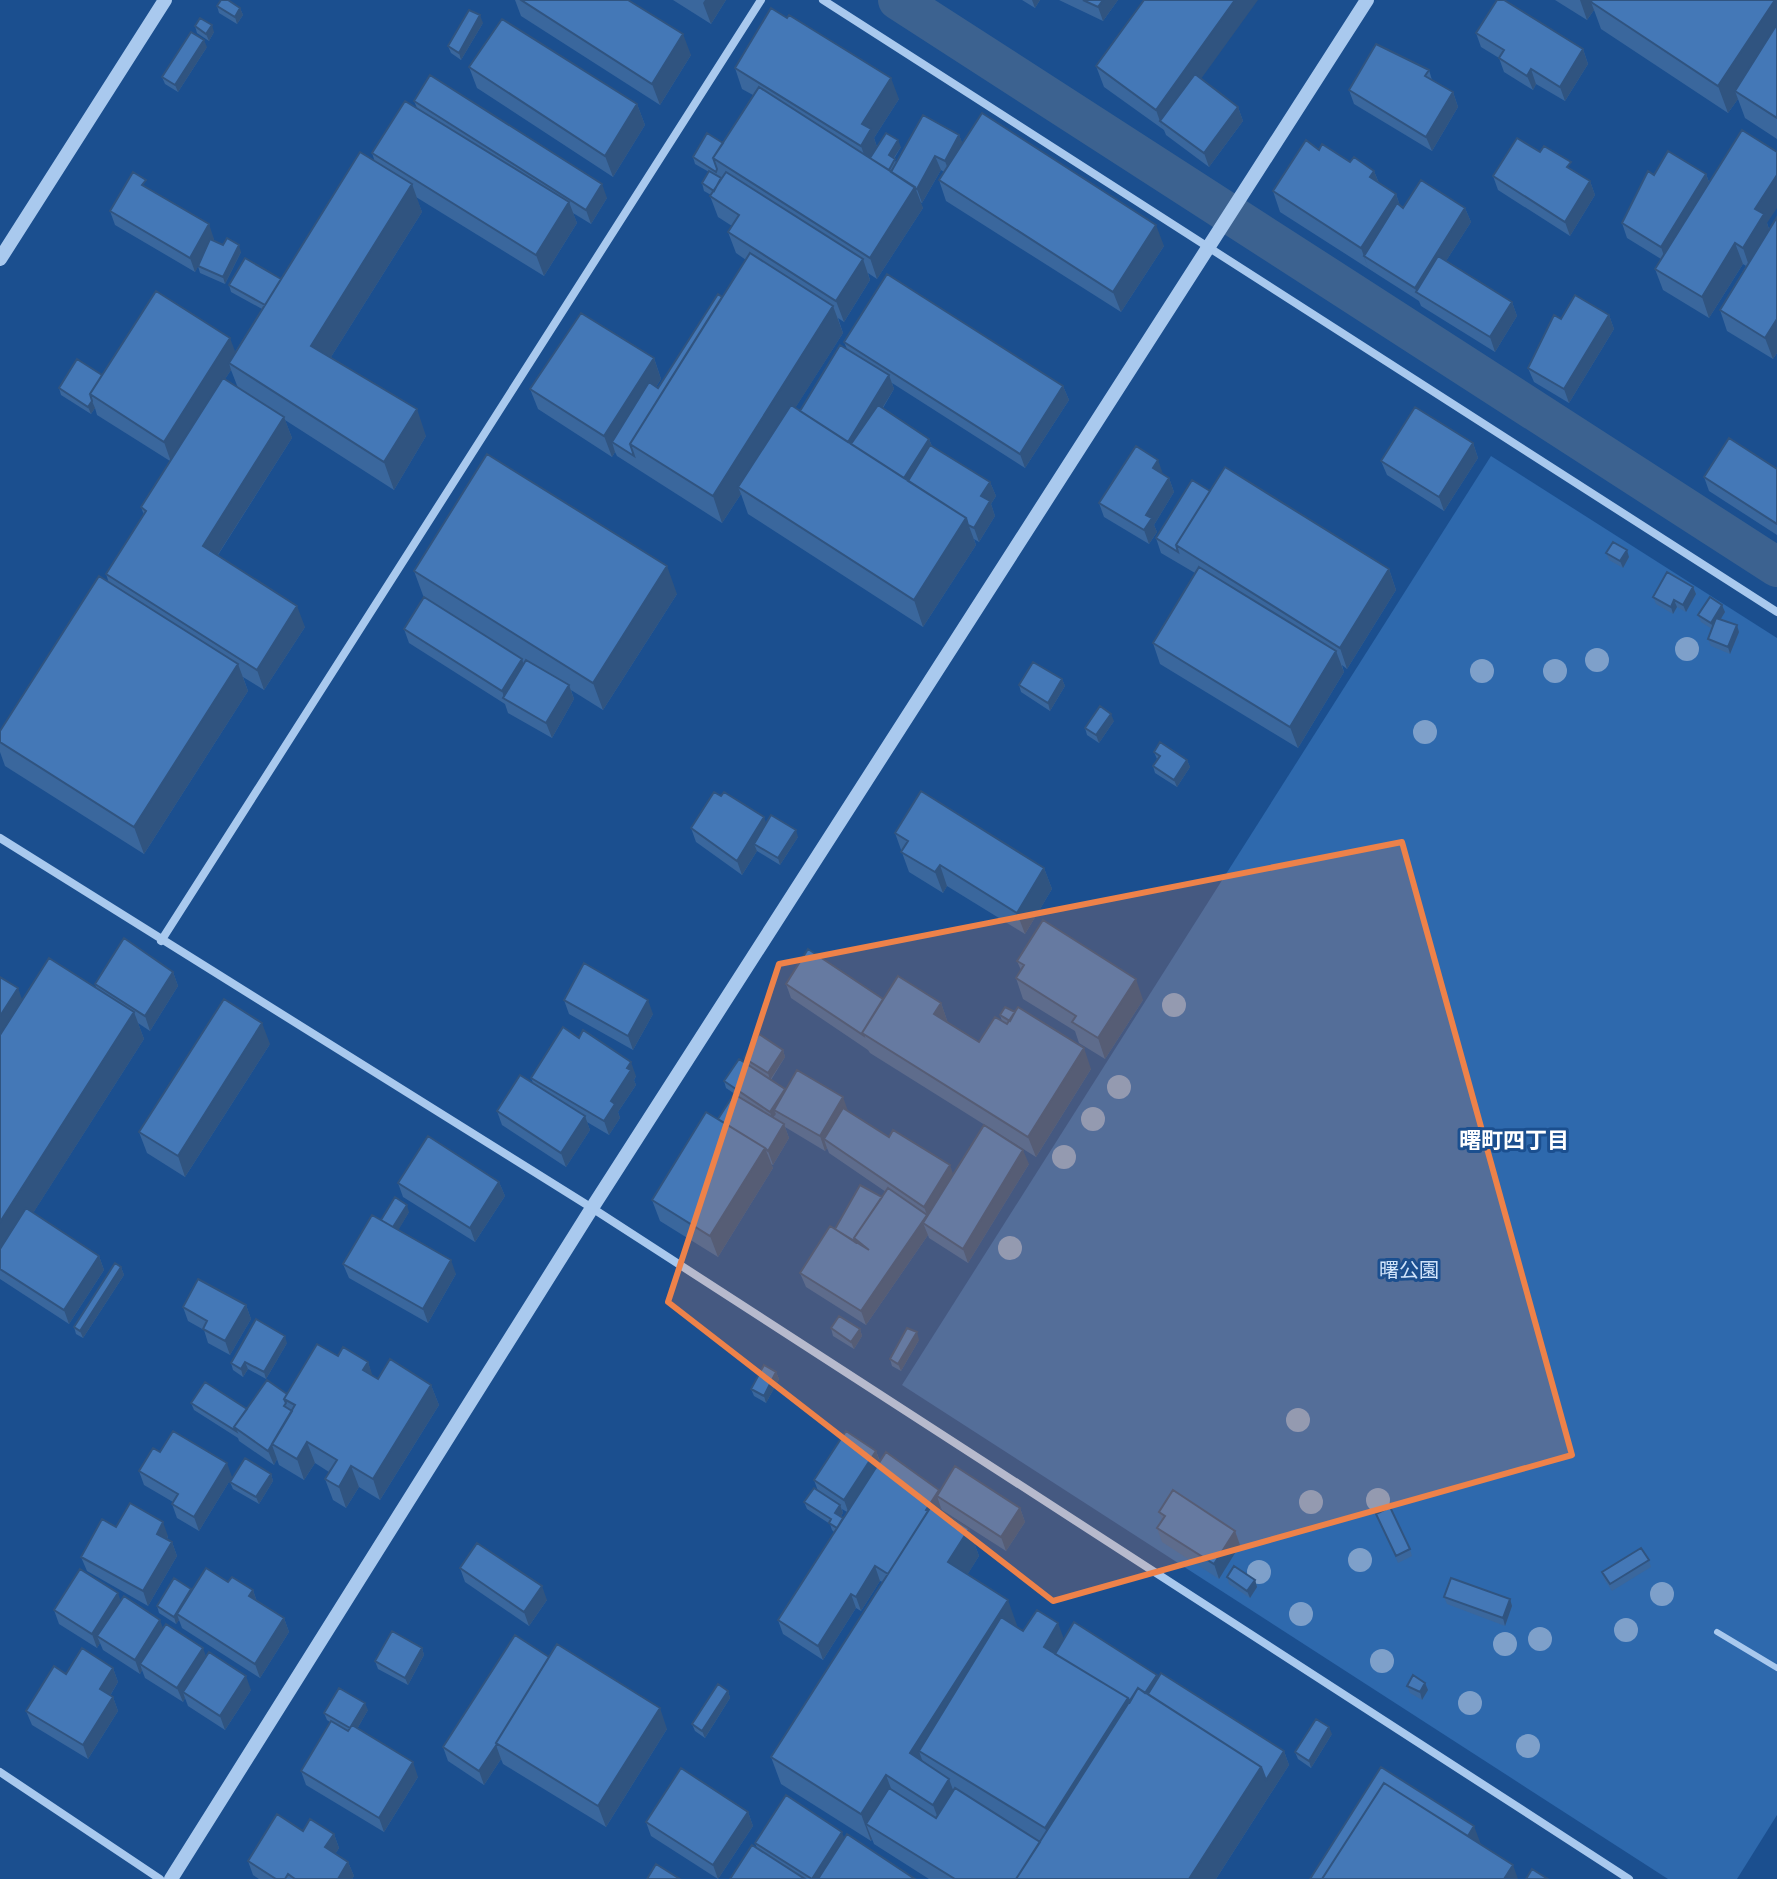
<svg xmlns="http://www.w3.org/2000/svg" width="1777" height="1879" viewBox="0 0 1777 1879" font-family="'Fira Sans','Noto Sans JP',sans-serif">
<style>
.green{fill:#2e69ad}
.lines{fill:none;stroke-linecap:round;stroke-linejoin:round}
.canal{stroke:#3c6290;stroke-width:40}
.service{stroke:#a9c9ee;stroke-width:6}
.minor{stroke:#a9c9ee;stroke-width:8}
.tertiary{stroke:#a9c9ee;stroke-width:14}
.tree{fill:#7ea0ca}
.wall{fill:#3a679d;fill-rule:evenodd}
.shaded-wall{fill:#305480}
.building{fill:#4478b7;stroke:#305480;stroke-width:2}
.marked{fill:#ee8249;fill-opacity:0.2;stroke:#ee8249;stroke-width:6;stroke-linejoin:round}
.labels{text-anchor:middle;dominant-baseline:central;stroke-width:6;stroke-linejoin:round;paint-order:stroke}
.park-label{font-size:20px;fill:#cfe3fa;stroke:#1b4f8f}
.neighbourhood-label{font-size:22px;font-weight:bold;fill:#fff;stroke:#1b4f8f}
</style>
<rect width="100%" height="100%" fill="#1b4f8f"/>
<path class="green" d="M1491,456L1777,638V1815L1737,1879H1668L902,1385Z"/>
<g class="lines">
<path class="canal" d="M898,0L1777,567"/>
<path class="service" d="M1717,1632L1777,1668"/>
<path class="minor" d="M823,0L1777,612
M0,838L592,1208L1629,1879
M161,941L761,0
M0,1772L160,1879"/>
<path class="tertiary" d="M0,259L165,0
M171,1879L592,1208L1367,0"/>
</g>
<g class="tree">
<circle cx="1687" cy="649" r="12"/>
<circle cx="1597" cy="660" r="12"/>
<circle cx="1482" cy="671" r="12"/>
<circle cx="1555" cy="671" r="12"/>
<circle cx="1425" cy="732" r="12"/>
<circle cx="1174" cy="1005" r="12"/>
<circle cx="1119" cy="1087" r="12"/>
<circle cx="1093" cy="1119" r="12"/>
<circle cx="1064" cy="1157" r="12"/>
<circle cx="1010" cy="1248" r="12"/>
<circle cx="1298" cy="1420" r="12"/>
<circle cx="1378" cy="1500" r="12"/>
<circle cx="1311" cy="1502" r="12"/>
<circle cx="1360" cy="1560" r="12"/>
<circle cx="1259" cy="1572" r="12"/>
<circle cx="1662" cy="1594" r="12"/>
<circle cx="1301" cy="1614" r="12"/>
<circle cx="1626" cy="1630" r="12"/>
<circle cx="1540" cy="1639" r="12"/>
<circle cx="1505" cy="1644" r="12"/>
<circle cx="1382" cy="1661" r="12"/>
<circle cx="1470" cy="1703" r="12"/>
<circle cx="1528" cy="1746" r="12"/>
</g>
<path class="wall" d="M515,0H628L691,55L660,105L521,16Z
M673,0H726L711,24Z
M1022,0H1040L1035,8Z
M1059,0H1118L1103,21Z
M1555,0H1777V139L1745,118L1738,99L1728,113L1601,29L1594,10L1587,20Z
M217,6L240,8L243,15L237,24L219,13Z
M483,23L461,60L451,53L448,46Z
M195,26L214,32L209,41L197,33Z
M1476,33L1583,49L1588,64L1565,101L1536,84L1533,90L1504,72L1499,58L1481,47Z
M207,47L178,92L165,84L162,77Z
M1096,66L1201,79L1238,107L1243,121L1209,167L1166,135L1164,130L1104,87Z
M469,67L637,104L645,125L613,177L477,88Z
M735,68L899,99L874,138L877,147H901L894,159L896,162L959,135L962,143L1164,246L1121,312L946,201L939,180L944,172L941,170L922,203L920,202L923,208L877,279L868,273L870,280L844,322L838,318L843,333L795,408L800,411L847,349L844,342L1063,386L1069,400L1025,468L892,383L894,389L883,408L929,439L932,446L990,482L996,496L991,504L995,516L979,542L974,539L976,545L923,627L748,514L741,494L722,523L617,456L615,452L612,457L538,409L530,389L654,358L661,379L656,387L658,388L722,297L746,260L736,253L728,232L732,226L718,217L710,196L711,195L704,191L702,183L709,172L695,164L693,157L723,143L753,95L742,89Z
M1429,70L1432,80L1453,92L1458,107L1432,151L1354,104L1349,90Z
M414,101L607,198L591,224L573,213L577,223L544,276L416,197L422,212L331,357L426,436L394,490L285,420L292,438L218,555L305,627L264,690L243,677L248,691L144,854L5,766L0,752V731L109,583L106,574L144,515L141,507L170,461L97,415L95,408L91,414L61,395L59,388L102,375L235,352L262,309L231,292L229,285L281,279L375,162L372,153L417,108ZM231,370L238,388L225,379Z
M1319,150L1350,162L1374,171L1379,183L1396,194L1400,206L1403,208H1465L1471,222L1446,261L1512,302L1517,316L1495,352L1421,306L1419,301L1280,212L1273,191Z
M1540,152L1590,181L1595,195L1570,236L1498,190L1493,176Z
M1706,174L1709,182L1767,223L1769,229L1777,217V353L1773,359L1727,331L1720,310L1746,266L1743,264L1709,318L1663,290L1655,269L1661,259L1627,238L1622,223L1654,175Z
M149,189L214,239L213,241L241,252L225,284L200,273L198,266L195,272L115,225L110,211Z
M1609,315L1614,329L1569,403L1534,382L1528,368L1561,319Z
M1473,443L1478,458L1444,511L1387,475L1381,461Z
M1777,469V535L1709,491L1704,477Z
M1163,474L1169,478L1174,492L1154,525L1157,532L1149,544L1104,517L1099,503Z
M1156,538L1389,569L1396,590L1347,669L1342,665L1344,672L1298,748L1160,664L1153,643L1195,573L1161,553Z
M1606,553L1629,557L1623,568L1609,560Z
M414,571L677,594L603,710L571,690L574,699L552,738L508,713L505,704L409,643L404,629L424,598Z
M1693,587L1696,594L1686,612L1677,607L1673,614L1656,604L1653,597Z
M1725,612L1721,619L1739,632L1730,654L1711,646L1708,639L1712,629L1701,622L1698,615Z
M1062,679L1065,686L1050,711L1021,692L1019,685Z
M1114,721L1099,743L1087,735L1085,728Z
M1154,752L1187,760L1190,767L1177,787L1155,773L1153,766L1157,759Z
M766,823L798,837L780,865L757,851L742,875L696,842L691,828Z
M895,833L1044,868L1052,889L1025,934L947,886L943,893L909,872Z
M1017,961L1143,1000L1105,1059L1079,1043L1075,1031L1023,999L1016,978L1021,970Z
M173,972L178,986L150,1031L138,1023L144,1039L33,1213L99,1256L104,1270L69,1324L0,1279V977L22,1000L96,987L95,984Z
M786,984L883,999L941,1003L948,1023L979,1042L1002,1021L1000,1015L1091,1069L1036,1157L870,1053L868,1050L791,998Z
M564,1000L653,1014L633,1050L569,1014Z
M270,1044L185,1177L147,1153L139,1132Z
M783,1050L785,1057L771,1080L785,1089L848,1111L889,1137L954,1174L1029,1164L968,1263L929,1238L928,1235L866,1325L806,1287L800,1273L835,1229L882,1197L886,1192L829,1153L827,1148L825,1151L785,1127L789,1138L773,1165L771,1164L773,1168L718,1257L660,1221L652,1200L718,1119L735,1094L726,1088L724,1081L746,1064L744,1058Z
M636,1076L634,1080L636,1085L618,1112L620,1118L609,1135L587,1122L590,1130L566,1167L502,1125L497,1111L533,1083L531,1078Z
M499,1182L505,1196L475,1242L403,1197L398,1183Z
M409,1212L398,1230L456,1274L428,1323L349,1278L343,1264L381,1220Z
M121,1267L124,1275L83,1338L76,1334L74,1327Z
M246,1305L251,1319L230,1355L208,1343L204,1330L188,1321L183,1307Z
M831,1328L860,1329L862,1336L854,1349L833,1336Z
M919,1340L901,1371L892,1366L890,1359Z
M287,1343L266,1379L248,1369L243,1377L233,1370L231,1363Z
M338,1356L368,1362L372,1376L378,1379L431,1385L439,1405L380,1500L359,1487L346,1508L333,1500L325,1479L329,1472L315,1463L304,1480L279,1465L277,1459L274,1465L239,1441L238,1438L194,1410L191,1403L247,1409L287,1394Z
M776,1372L779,1379L766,1403L754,1396L751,1389Z
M876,1451L880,1461L939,1490V1491L1020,1508L1025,1522L1006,1551L942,1510L941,1508L940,1510L969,1529L979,1556L967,1575L1017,1628L1023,1631L1064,1639L1157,1675L1158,1678L1284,1751L1289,1765L1216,1879H929L874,1844L872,1839L871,1841L781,1784L771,1757L883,1582L880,1581L861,1611L856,1608L823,1660L783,1634L778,1620L834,1532L832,1530L830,1524L807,1509L804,1502L818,1491L814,1480ZM842,1509L847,1512L843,1518L841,1516L843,1513Z
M160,1452L232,1477L199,1531L177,1518L172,1504L173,1502L144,1485L139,1471Z
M271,1474L273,1481L259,1504L233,1489L230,1482Z
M1159,1512L1235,1531L1240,1545L1219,1579L1162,1542L1157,1528L1162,1520Z
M1376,1514L1410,1549L1412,1556L1398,1563Z
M116,1527L168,1536L167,1539L172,1542L177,1556L148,1606L87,1571L81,1557Z
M1649,1560L1651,1567L1612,1591L1604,1579L1602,1572Z
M460,1568L547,1600L529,1626L465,1582Z
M1227,1577L1255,1580L1257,1587L1250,1598L1229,1584Z
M228,1582L253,1590L257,1602L284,1618L289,1632L260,1678L182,1628L179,1620L176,1624L159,1613L157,1606L191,1589V1591Z
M1444,1597L1510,1599L1512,1606L1505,1626L1447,1604Z
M120,1601L206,1656L251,1690L225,1730L188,1706L185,1698L183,1702L145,1678L142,1670L140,1674L103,1650L100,1643L97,1648L59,1624L54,1610Z
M422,1648L424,1655L408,1685L378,1669L375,1661Z
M549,1657L667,1729L606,1827L503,1764L501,1759L484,1785L448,1761L443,1747Z
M113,1668L118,1682L110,1696L113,1697L118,1711L88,1759L32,1725L26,1711L66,1674Z
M1425,1683L1428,1690L1422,1700L1410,1693L1407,1686Z
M728,1691L730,1698L705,1738L695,1731L692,1724Z
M368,1710L357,1729L418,1777L384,1832L306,1785L301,1771L330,1722L327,1720L324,1713Z
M1332,1734L1311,1768L1298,1759L1295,1752Z
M748,1812L753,1826L718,1879L651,1836L646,1822Z
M303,1831L334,1834L339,1848L335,1854L348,1862L354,1876L352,1879H259L253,1875L248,1861Z
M844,1838L915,1879H730L757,1848L755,1843Z"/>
<path class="shaded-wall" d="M705,0H726L711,24L703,3Z
M1032,0H1040L1035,8Z
M1103,0H1118L1103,21L1098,7Z
M1235,0H1258L1167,126L1160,121L1163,130L1156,110Z
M1580,0H1600L1591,2L1594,10L1587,20Z
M1775,0H1777V39L1735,91L1738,99L1728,113L1718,86Z
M240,8L243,15L237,24L235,17Z
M480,15L483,23L461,60L459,53Z
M212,25L214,32L209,41L206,34Z
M683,34L691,55L660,105L652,84Z
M204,40L207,47L178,92L175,85Z
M1583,49L1588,64L1565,101L1560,87Z
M1531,69L1536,84L1533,90L1527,76Z
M891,78L899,99L874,138L878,150L868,166L861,146L862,124Z
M1453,92L1458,107L1432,151L1426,137Z
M637,104L645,125L613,177L605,156Z
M1238,107L1243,121L1209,167L1204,153Z
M959,135L965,149L950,175L945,161Z
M898,140L901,147L891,162L889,155Z
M935,156L941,170L922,203L917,189Z
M1374,171L1382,191L1370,177Z
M1706,174L1711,188L1666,262L1661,247Z
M1777,175V208L1767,223L1771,235L1750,269L1743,248L1755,209Z
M1590,181L1595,195L1570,236L1565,222Z
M412,184L422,212L321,373L311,346Z
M602,184L607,198L591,224L586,210Z
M915,187L923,208L877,279L870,258Z
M1396,194L1403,215L1364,256L1368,268L1361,248Z
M569,202L577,223L544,276L536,255Z
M1465,208L1471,222L1423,297L1417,293L1415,288Z
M209,224L214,239L195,272L190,258Z
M1156,225L1164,246L1121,312L1113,292Z
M1735,243L1743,264L1709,318L1702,297Z
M239,245L241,252L225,284L223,277Z
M863,259L870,280L844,322L836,301Z
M1512,302L1517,316L1495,352L1490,337Z
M833,306L843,333L743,490L738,487L741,494L722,523L713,496Z
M1609,315L1614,329L1569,403L1564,389Z
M1777,319V353L1773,359L1765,338Z
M230,338L238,359L229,363L231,370L171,462L164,442Z
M654,358L661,379L619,446L612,442L615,452L612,457L604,436Z
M889,375L894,389L854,454L846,444Z
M1063,386L1069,400L1025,468L1020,454Z
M92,401L95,408L91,414L88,407Z
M417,409L426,436L394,490L384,462Z
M284,417L292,438L210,567L203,546Z
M929,439L935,454L911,490L900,484Z
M1473,443L1478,458L1444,511L1439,497Z
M1158,460L1163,474L1153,468Z
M1169,478L1174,492L1154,525L1157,532L1149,544L1144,530L1146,515Z
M990,482L996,496L991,504L995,516L979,542L974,528L981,496Z
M966,518L976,545L923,627L914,600Z
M1627,550L1629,557L1623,568L1620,561Z
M667,566L677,594L603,710L593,683Z
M1389,569L1396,590L1347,669L1340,648Z
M1693,587L1696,594L1686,612L1683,605Z
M1674,600L1677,607L1673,614L1671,607Z
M1722,605L1725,612L1714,630L1711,623Z
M297,606L305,627L264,690L257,670Z
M1737,625L1739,632L1730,654L1728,647Z
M1336,651L1344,672L1298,748L1290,727Z
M522,659L527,674L505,700L502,691Z
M238,664L248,691L144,854L134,827Z
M1062,679L1065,686L1050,711L1048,703Z
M569,685L574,699L552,738L546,723Z
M1111,714L1114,721L1099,743L1096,735Z
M1187,760L1190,767L1177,787L1174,780Z
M764,817L769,831L754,844L757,851L742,875L737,861Z
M796,830L798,837L780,865L778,858Z
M940,865L947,886L943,893L935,872Z
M1044,868L1052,889L1025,934L1017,913Z
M173,972L178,986L150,1031L145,1016Z
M1136,979L1143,1000L1105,1059L1098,1038Z
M18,988L28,1016L0,1059V1016Z
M648,1000L653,1014L633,1050L628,1036Z
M941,1003L948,1023L934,1014Z
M134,1012L144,1039L0,1265V1222Z
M262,1023L270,1044L185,1177L178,1156Z
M1084,1048L1091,1069L1036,1157L1028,1137Z
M783,1050L785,1057L770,1080L768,1073Z
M631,1062L636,1076L634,1080L636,1085L618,1112L620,1118L609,1135L604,1121L611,1101Z
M785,1089L788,1096L774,1110L776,1114L772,1119L770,1112Z
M843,1097L848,1111L824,1139L827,1148L825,1151L820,1136Z
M585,1116L590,1130L566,1167L561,1153Z
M784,1124L789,1138L773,1165L768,1151Z
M765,1148L773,1168L718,1257L710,1236Z
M1023,1150L1029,1164L968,1263L963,1249Z
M950,1165L955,1179L923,1223L928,1235L866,1325L861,1311L927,1215L924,1207Z
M499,1182L505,1196L475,1242L470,1228Z
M407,1205L409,1212L396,1234L393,1227Z
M99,1256L104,1270L69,1324L64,1310Z
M451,1260L456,1274L428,1323L423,1309Z
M121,1267L124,1275L83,1338L80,1331Z
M246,1305L251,1319L230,1355L225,1341Z
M860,1329L862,1336L854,1349L851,1342Z
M917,1332L919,1340L901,1371L898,1364Z
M285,1336L287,1343L266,1379L264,1372Z
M245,1362L248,1369L243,1377L241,1369Z
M368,1362L375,1383L363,1370Z
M776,1372L779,1379L766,1403L764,1396Z
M431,1385L439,1405L380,1500L373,1479Z
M307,1442L315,1463L304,1480L297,1459Z
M272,1445L277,1459L274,1465L268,1451Z
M876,1451L881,1465L849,1514L844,1500Z
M227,1463L232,1477L199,1531L194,1517Z
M351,1466L359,1487L346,1508L339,1487Z
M271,1474L273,1481L259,1504L256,1497Z
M939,1490L942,1500L937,1496L941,1508L934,1518L926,1510Z
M840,1505L843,1513L838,1520L835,1513Z
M1020,1508L1025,1522L1006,1551L1001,1537Z
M163,1522L168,1536L162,1548L157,1534Z
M969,1529L979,1556L958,1590L948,1562Z
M1235,1531L1240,1545L1219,1579L1214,1564Z
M172,1542L177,1556L148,1606L143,1591Z
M875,1566L880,1581L861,1611L856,1597Z
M1255,1580L1257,1587L1250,1598L1247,1591Z
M542,1586L547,1600L529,1626L524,1612Z
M191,1589L193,1596L177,1614L179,1620L176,1624L174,1617Z
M253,1590L258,1605L249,1596Z
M118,1593L123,1608L97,1636L100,1643L97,1648L92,1634Z
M851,1594L856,1608L823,1660L818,1646Z
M1510,1599L1512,1606L1505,1626L1503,1618Z
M1008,1600L1018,1628L919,1751L926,1771L910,1753Z
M284,1618L289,1632L260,1678L255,1664Z
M160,1620L165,1634L140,1664L142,1670L140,1674L135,1660Z
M1058,1623L1068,1650L1061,1662L1044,1647Z
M203,1648L208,1662L183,1692L185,1698L183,1702L177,1688Z
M422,1648L424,1655L408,1685L405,1678Z
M113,1668L118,1682L105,1704L100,1689Z
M1157,1675L1162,1689L1135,1709Z
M246,1676L251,1690L225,1730L220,1716Z
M1425,1683L1428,1690L1422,1700L1420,1692Z
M728,1691L730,1698L705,1738L702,1731Z
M113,1697L118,1711L88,1759L83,1745Z
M1128,1698L1138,1725L1055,1855L1045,1828Z
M365,1703L368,1710L353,1736L350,1729Z
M660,1708L667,1729L606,1827L598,1806Z
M1329,1727L1332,1734L1311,1768L1309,1761Z
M496,1745L501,1759L484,1785L479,1771Z
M1284,1751L1289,1765L1216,1879H1189L1261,1767Z
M413,1762L418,1777L384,1832L379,1818Z
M886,1775L896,1802L866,1824L872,1839L871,1841L861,1814Z
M949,1779L959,1806L943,1832L933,1805Z
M748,1812L753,1826L718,1879L713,1865Z
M1474,1826L1482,1847L1465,1840Z
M842,1832L847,1846L826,1879H812Z
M334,1834L339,1848L330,1862L325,1847Z
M348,1862L354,1876L352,1879H338Z
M1513,1865L1518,1879H1504Z"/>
<path class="building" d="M221,0H228L240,8L235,17L217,6Z
M521,0H628L683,34L652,84Z
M1083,0H1103L1098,7Z
M1144,0H1235L1156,110L1096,66Z
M1497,0H1504L1583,49L1560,87L1531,69L1527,76L1499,58L1504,50L1476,33Z
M1592,0H1775L1718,86L1591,2Z
M771,8L787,18L789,15L891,78L862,124L871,129L861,146L735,68Z
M469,10L480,15L459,53L448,46Z
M200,18L212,25L206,34L195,26Z
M502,19L637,104L605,156L469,67Z
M1777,24V118L1735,91Z
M191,32L204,40L175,85L162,77Z
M1376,44L1429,70L1425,76L1453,92L1426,137L1349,90Z
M1195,74L1238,107L1204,153L1160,121Z
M430,75L602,184L586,210L414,101Z
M759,87L915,187L870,258L713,158Z
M405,101L569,202L536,255L372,153Z
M982,113L1156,225L1113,292L939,180Z
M923,115L959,135L945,161L935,156L917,189L891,172Z
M1742,130L1777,152V175L1755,209L1764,214L1743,248L1735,243L1702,297L1655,269Z
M707,133L723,143L713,158L717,169L716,172L693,157Z
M886,133L898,140L889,155L895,159L889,170L870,158Z
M1517,138L1540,152L1544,146L1571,162L1567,167L1590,181L1565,222L1493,176Z
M1306,140L1319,150L1322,144L1350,162L1354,157L1374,171L1370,177L1396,194L1361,248L1273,191Z
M1668,151L1706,174L1661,247L1622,223L1648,171L1654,175Z
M360,152L412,184L311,346L417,409L384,462L229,363Z
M709,171L721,178L714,191L702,183Z
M133,172L146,180L142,185L209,224L190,258L110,211Z
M726,172L863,259L836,301L728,232L739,215L710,196Z
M1421,180L1465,208L1415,288L1364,256L1397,203L1403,208Z
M1777,217V319L1765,338L1720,310Z
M227,238L239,245L223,277L198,266L210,239L223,245Z
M750,253L833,306L713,496L630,444Z
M1438,256L1512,302L1490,337L1416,292Z
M245,258L281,279L265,305L229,285Z
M887,274L1063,386L1020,454L844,342Z
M156,291L230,338L164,442L90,394Z
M718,294L722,297L630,444L634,456L612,442L649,382L658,388Z
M1575,295L1609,315L1564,389L1528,368L1554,315L1561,319Z
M581,313L654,358L604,436L530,389Z
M840,345L889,375L848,442L800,411Z
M77,359L102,375L90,394L92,401L88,407L59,388Z
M223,378L284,417L203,546L297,606L257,670L106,574L146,511L141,507Z
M791,405L966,518L914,600L738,487Z
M878,405L929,439L904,478L851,444Z
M1415,407L1473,443L1439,497L1381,461Z
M1729,438L1777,469V524L1704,477Z
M930,445L990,482L981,496L990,501L974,528L968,525L966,518L908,481Z
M1136,446L1158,460L1153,468L1169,478L1146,515L1152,518L1144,530L1099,503Z
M487,454L667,566L593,683L414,571Z
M1225,467L1389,569L1340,648L1176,545Z
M1192,480L1210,491L1176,545L1178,552L1156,538Z
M1613,542L1627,550L1620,561L1606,553Z
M1199,567L1336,651L1290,727L1153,643Z
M1667,572L1693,587L1683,605L1674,600L1671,607L1653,597Z
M99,576L238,664L134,827L0,742V731Z
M424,597L522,659L502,691L404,629Z
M1710,597L1722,605L1711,623L1698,615Z
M1716,618L1737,625L1728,647L1708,639Z
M526,660L569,685L546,723L503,698Z
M1033,662L1062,679L1048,703L1019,685Z
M1100,706L1111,714L1096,735L1085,728Z
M1160,742L1187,760L1174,780L1153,766L1160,756L1154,752Z
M921,791L1044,868L1017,913L940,865L935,872L901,852L908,841L895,833Z
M714,792L721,796L724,792L764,817L737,861L691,828Z
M771,815L796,830L778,858L754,844Z
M1043,920L1136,979L1098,1038L1072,1022L1076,1016L1016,978L1024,965L1017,961Z
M124,938L173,972L145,1016L95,984Z
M808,949L883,999L862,1033L863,1035L786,984Z
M49,958L134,1012L0,1222V1035Z
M584,963L648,1000L628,1036L564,1000Z
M898,976L941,1003L934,1014L979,1042L995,1017L1007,1024L1018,1007L1084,1048L1028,1137L862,1033Z
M0,977L18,988L0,1016Z
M224,999L262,1023L178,1156L139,1132Z
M1005,1007L1015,1012L1010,1021L1000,1015Z
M563,1027L579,1038L583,1030L631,1062L627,1068L631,1070L611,1101L615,1104L604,1121L531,1078Z
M759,1034L783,1050L768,1073L744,1058Z
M739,1059L785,1089L770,1112L724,1081Z
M797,1070L843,1097L820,1136L774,1110Z
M520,1075L585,1116L561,1153L497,1111Z
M734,1094L784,1124L768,1151L765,1148L718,1119Z
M843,1108L889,1137L893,1130L950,1165L924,1207L824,1139Z
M706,1112L765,1148L710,1236L652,1200Z
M984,1125L1023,1150L963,1249L923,1223Z
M428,1136L499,1182L470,1228L398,1183Z
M860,1185L882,1197L854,1238L855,1242L835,1229Z
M888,1188L927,1215L861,1311L800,1273L830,1226L869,1250L854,1238Z
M395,1197L407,1205L393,1227L381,1220Z
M26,1208L99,1256L64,1310L0,1269V1249Z
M372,1215L451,1260L423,1309L343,1264Z
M115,1263L121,1267L80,1331L74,1327Z
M198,1279L246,1305L225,1341L203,1329L207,1321L183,1307Z
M839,1316L860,1329L851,1342L831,1328Z
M256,1319L285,1336L264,1372L245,1362L241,1369L231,1363Z
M907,1328L917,1332L898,1364L890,1359Z
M317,1344L338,1356L343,1347L368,1362L363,1370L378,1379L390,1359L431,1385L373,1479L351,1466L339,1487L325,1479L337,1460L307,1442L297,1459L272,1444L295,1405L284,1399Z
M764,1365L776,1372L764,1396L751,1389Z
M267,1380L287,1394L284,1399L286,1403L284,1406L292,1411L268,1451L234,1427Z
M205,1382L247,1409L234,1427L236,1431L191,1403Z
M173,1431L227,1463L194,1517L172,1504L178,1494L139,1471L153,1448L160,1452Z
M846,1431L876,1451L844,1500L814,1480Z
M886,1452L939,1490L926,1510L928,1511L888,1574L875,1566L856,1597L851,1594L818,1646L778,1620Z
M245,1458L271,1474L256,1497L230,1482Z
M955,1466L1020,1508L1001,1537L937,1496Z
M814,1488L840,1505L835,1513L843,1518L837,1528L829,1523L831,1519L804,1502Z
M1173,1490L1235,1531L1214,1564L1157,1528L1165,1516L1159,1512Z
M130,1503L163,1522L157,1534L172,1542L143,1591L81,1557L102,1519L116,1527Z
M932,1505L969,1529L948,1562L1008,1600L910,1753L949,1779L933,1805L886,1775L861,1814L771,1757Z
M1390,1507L1410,1549L1396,1556L1376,1514Z
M477,1543L542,1586L524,1612L460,1568Z
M1641,1548L1649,1560L1610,1584L1602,1572Z
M1234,1566L1255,1580L1247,1591L1227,1577Z
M206,1568L228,1582L232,1577L253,1590L249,1596L284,1618L255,1664L177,1614Z
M80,1569L118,1593L92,1634L54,1610Z
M174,1578L191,1589L174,1617L157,1606Z
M1451,1578L1510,1599L1503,1618L1444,1597Z
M124,1596L160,1620L135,1660L97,1636Z
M1037,1610L1058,1623L1044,1647L1128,1698L1045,1828L919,1751L1001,1617L1023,1631Z
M1074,1622L1157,1675L1145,1693L1138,1688L1130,1702L1128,1698L1055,1654Z
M166,1624L203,1648L177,1688L140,1664Z
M392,1631L422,1648L405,1678L375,1661Z
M515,1635L549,1657L496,1743L497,1744L479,1771L443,1747Z
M557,1644L660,1708L598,1806L496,1743Z
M82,1648L113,1668L100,1689L113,1697L83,1745L26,1711L54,1666L66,1674Z
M209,1652L246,1676L220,1716L183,1692Z
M1161,1673L1284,1751L1266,1780L1261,1767L1148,1694Z
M1413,1675L1425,1683L1420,1692L1407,1686Z
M718,1684L728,1691L702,1731L692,1724Z
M339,1688L365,1703L350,1728L324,1713Z
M1138,1688L1261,1767L1189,1879H1016Z
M1316,1719L1329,1727L1309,1761L1295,1752Z
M331,1721L348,1731L352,1725L413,1762L379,1818L301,1771Z
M1381,1767L1474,1826L1468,1836L1384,1783L1322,1879H1310Z
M681,1768L748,1812L713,1865L646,1822Z
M1384,1783L1513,1865L1504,1879H1322Z
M889,1788L936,1818L955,1788L1040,1842L1016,1879H955L866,1824Z
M786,1795L842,1832L812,1879L755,1843Z
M277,1814L303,1831L310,1819L334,1834L325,1847L348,1862L338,1879H295L288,1874L285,1879H276L248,1861Z
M847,1834L915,1879H818Z
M752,1845L805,1879H730Z
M656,1864L680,1879H647Z
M1532,1869L1548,1879H1526Z"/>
<path class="marked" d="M1402,842L1572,1455L1053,1601L668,1302L779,964Z"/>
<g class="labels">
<g class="park-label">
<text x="1409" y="1270">曙公園</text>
</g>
<g class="neighbourhood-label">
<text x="1514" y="1140">曙町四丁目</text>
</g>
</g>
</svg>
